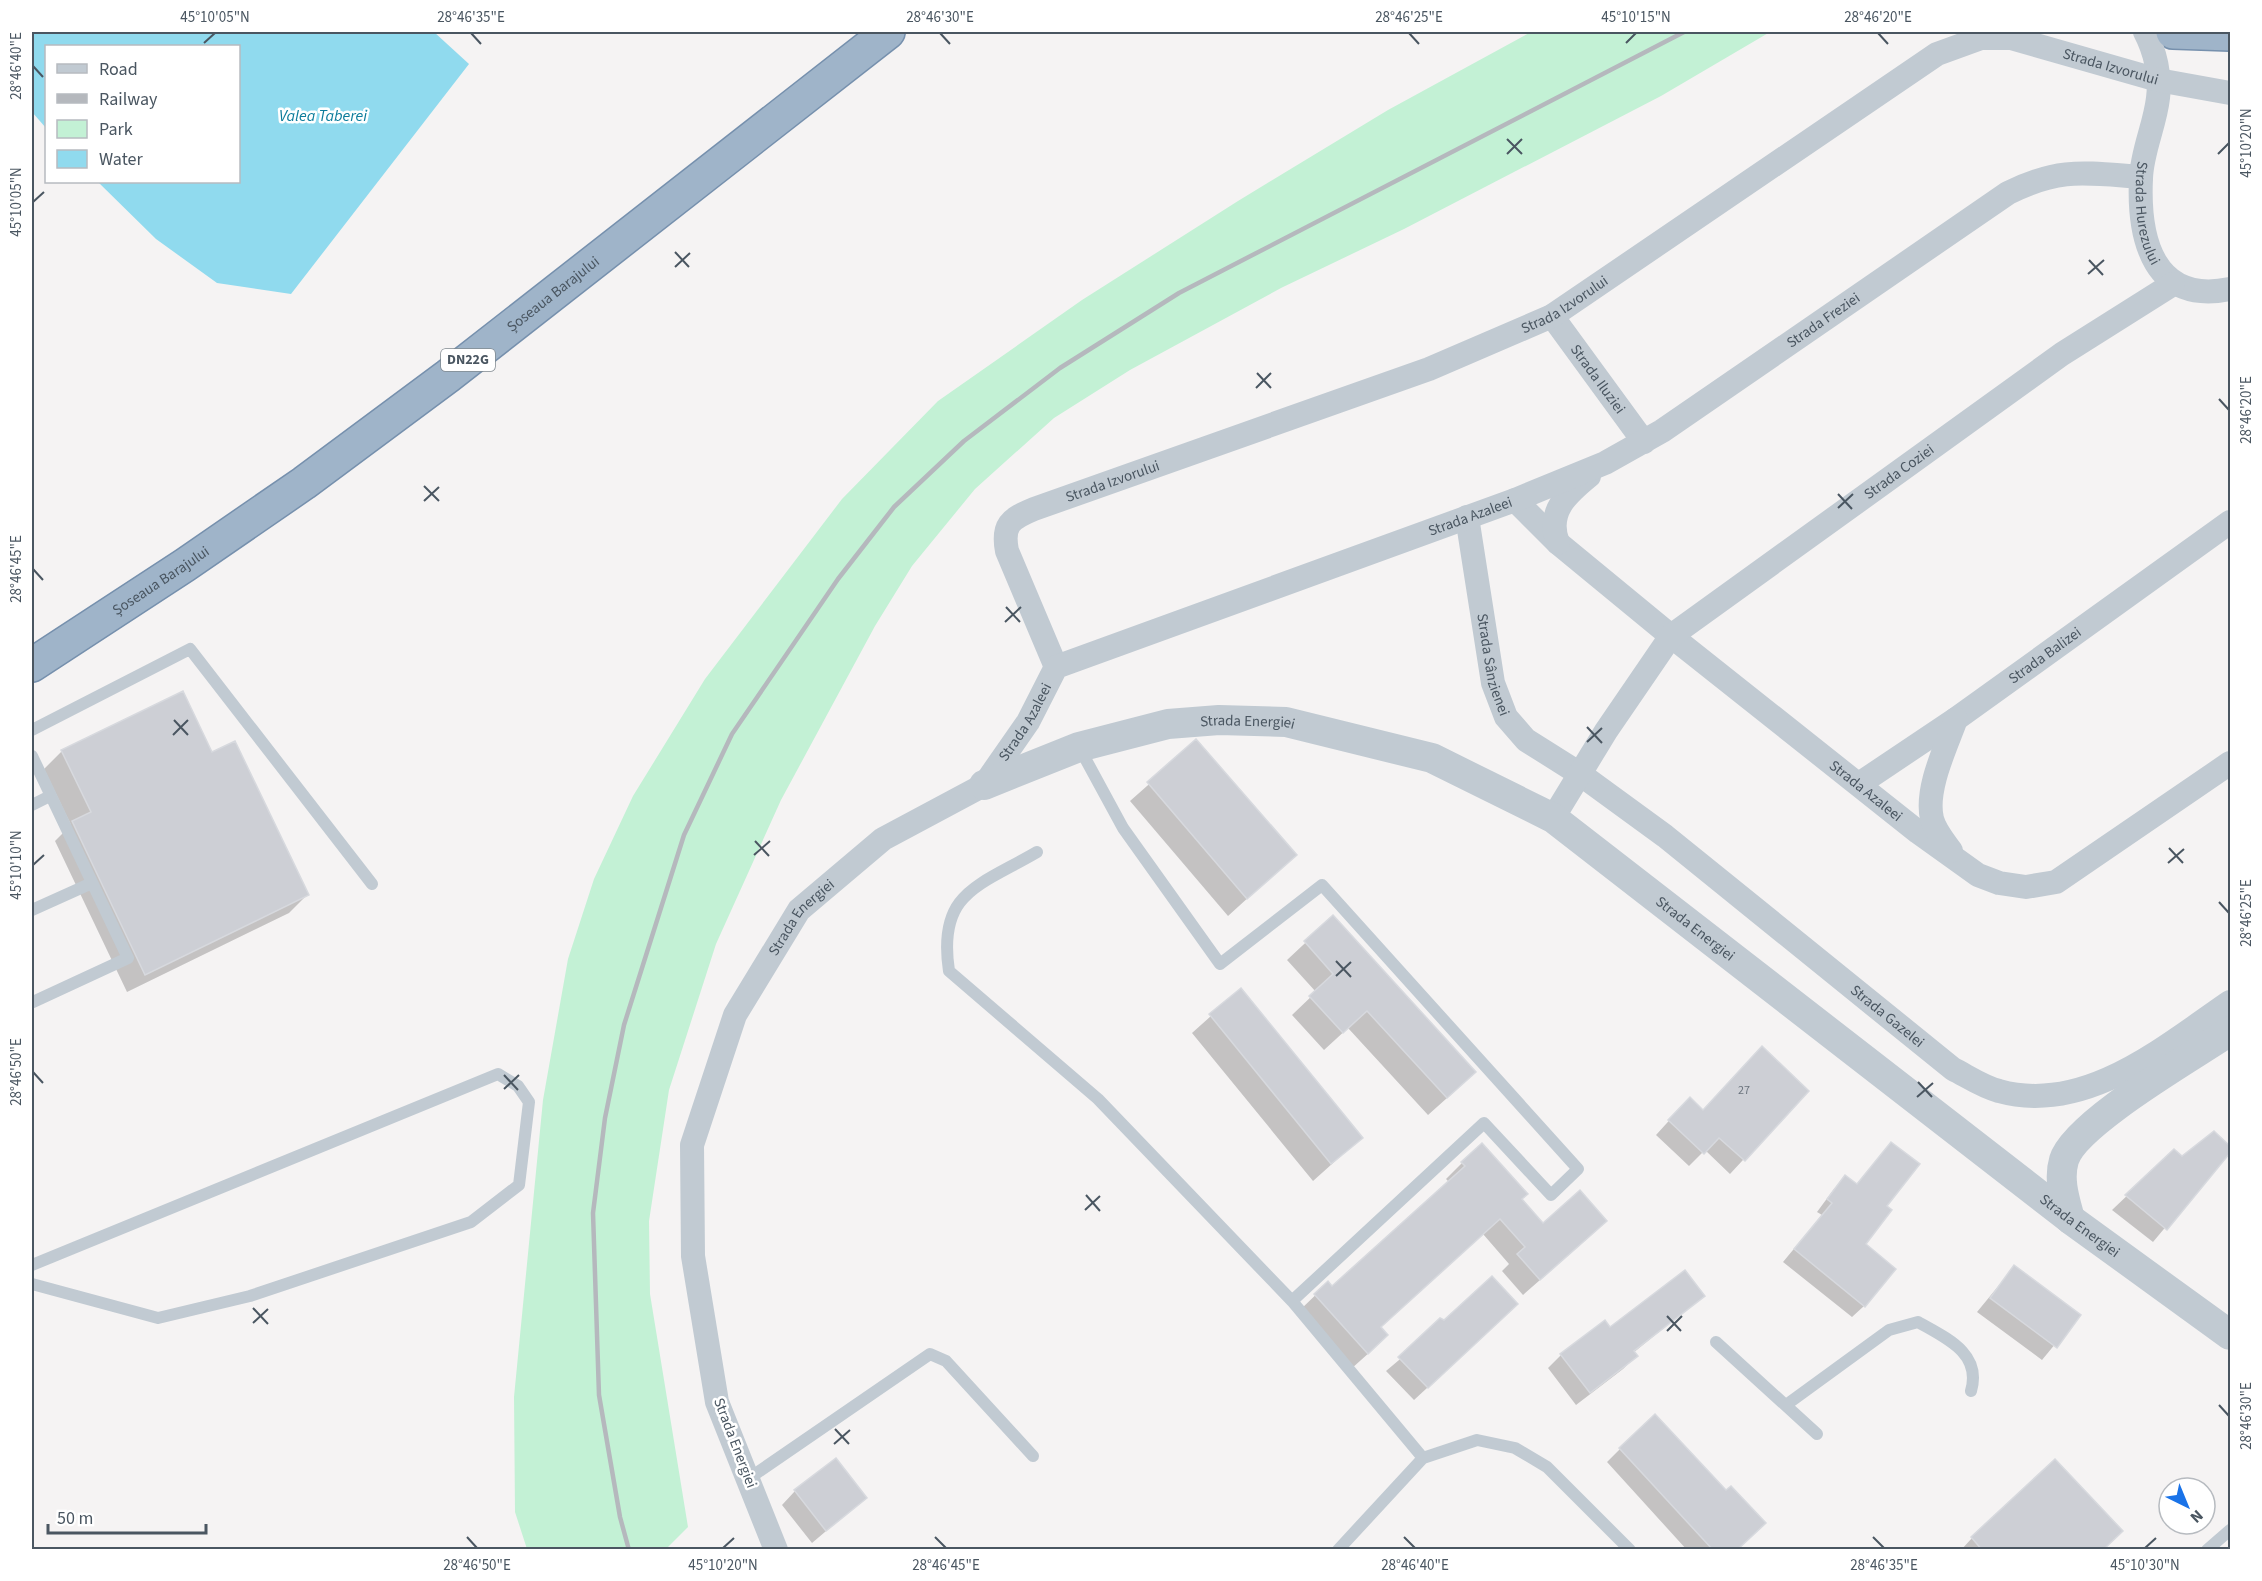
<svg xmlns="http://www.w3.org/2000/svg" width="2262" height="1581" viewBox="0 0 2262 1581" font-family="'Source Sans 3',sans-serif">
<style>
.green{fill:#c3f1d5}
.water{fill:#90daee}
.shadow{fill:#0003}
.building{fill:#cdcfd5;stroke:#d7d9de;stroke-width:1.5}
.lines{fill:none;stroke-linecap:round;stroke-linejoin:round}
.trunk-casing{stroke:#7690ad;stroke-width:36}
.service{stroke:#c1cad2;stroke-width:12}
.minor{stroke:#c1cad2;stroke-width:24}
.tertiary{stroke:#c1cad2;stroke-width:30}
.trunk{stroke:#9fb4c9;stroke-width:33}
.rail{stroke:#b5b8bd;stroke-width:4.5}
.ticks{fill:none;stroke:#4a5661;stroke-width:2}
.labels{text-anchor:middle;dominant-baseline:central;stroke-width:5;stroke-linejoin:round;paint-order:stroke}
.number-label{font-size:12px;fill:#6b747e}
.shield{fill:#fff;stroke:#808990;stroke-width:1.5}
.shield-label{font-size:14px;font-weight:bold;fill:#4a5661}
.street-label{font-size:15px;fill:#4a5661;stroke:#fff}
.water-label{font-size:16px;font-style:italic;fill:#0c7c9b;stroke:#fff}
.neatline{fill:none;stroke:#4a5661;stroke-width:2}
.ticks-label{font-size:15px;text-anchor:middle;fill:#4a5661}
</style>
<rect width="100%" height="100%" fill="#f5f3f3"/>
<path class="green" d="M1531,32H1770L1661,96L1404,229L1281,288L1130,370L1054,418L975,489L912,566L875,626L781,800L716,944L669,1090L649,1221L650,1294L688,1527L666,1549H527L515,1512L514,1397L543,1100L568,959L594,879L633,796L705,679L842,499L938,401L1082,300L1238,201L1388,110Z"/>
<path class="water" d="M32,32H434L469,64L291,294L217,283L156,239L98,182H238V46H46V128L32,112Z"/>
<path class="shadow" d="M1198,741L1295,855L1228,916L1130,801Z
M62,751L211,754L307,895L289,913L127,992L55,841L71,825L44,769Z
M1333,917L1456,1090L1428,1115L1348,1028L1324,1050L1292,1015L1316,992L1287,960Z
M1240,990L1361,1138L1313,1181L1192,1033Z
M1807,1091L1730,1174L1705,1150L1689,1166L1656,1135L1676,1113L1702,1111Z
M2214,1133L2230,1150L2153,1242L2112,1210L2174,1151L2182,1158Z
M1891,1143L1884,1207L1864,1245V1306L1852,1317L1783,1262L1822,1215L1817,1212L1834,1189L1846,1177L1856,1185Z
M1462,1163L1520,1199L1543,1225L1589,1237L1523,1295L1502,1271L1509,1264L1483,1234L1380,1328L1370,1352L1351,1369L1299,1311L1328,1283L1332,1288L1449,1182L1446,1179Z
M2014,1267L2079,1315L2042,1360L1977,1312Z
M1703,1296L1633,1353L1636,1356L1623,1369L1576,1405L1548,1368L1561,1355Z
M1503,1318L1414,1400L1386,1371L1444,1322Z
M1620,1449L1736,1550H1687L1607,1462Z
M2054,1461L2102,1550H1961L1972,1538Z
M795,1491L865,1498L812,1543L782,1505Z"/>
<path class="building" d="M183,691L212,752L235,741L309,895L145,975L72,821L91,812L61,750Z
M1196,739L1297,855L1247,899L1147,782Z
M1333,915L1476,1072L1447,1098L1367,1011L1343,1033L1309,996L1333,974L1304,941Z
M1241,988L1363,1138L1331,1164L1209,1014Z
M1762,1046L1809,1091L1745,1161L1719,1138L1704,1154L1668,1120L1690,1097L1703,1110Z
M2214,1131L2230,1146V1153L2167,1230L2125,1195L2174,1149L2182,1156Z
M1891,1142L1920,1164L1887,1206L1892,1210L1866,1244L1896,1269L1865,1307L1794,1249L1832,1203L1827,1199L1845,1175L1857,1184Z
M1482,1143L1528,1194L1522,1199L1543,1223L1580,1190L1607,1221L1540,1280L1517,1254L1525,1247L1500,1219L1381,1327L1388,1335L1368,1354L1314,1294L1328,1281L1332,1286L1465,1166L1461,1162Z
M2014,1265L2081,1315L2057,1348L1990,1298Z
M1685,1270L1705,1296L1634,1351L1638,1356L1590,1393L1560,1354L1605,1320L1610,1327Z
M1492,1276L1518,1304L1428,1388L1398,1357L1440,1318L1444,1320Z
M1655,1414L1726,1490L1731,1486L1766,1523L1737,1550H1713L1619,1448Z
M836,1458L867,1498L826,1531L794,1490Z
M2055,1459L2123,1531L2103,1550H1982L1971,1537Z"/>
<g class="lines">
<g class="trunk-casing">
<g id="trunk">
<path d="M2173,32L2230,34"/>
<path id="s10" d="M32,665L185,565L304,483L448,376L888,32"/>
</g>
</g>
<path class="service" d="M32,730L190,649L372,884
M1079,747L1123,828L1220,964L1322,885L1578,1169L1551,1195L1484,1123L1292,1301L1423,1458L1477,1440L1515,1448L1547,1467L1630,1550
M32,756L128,958L33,1002
M32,805L50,796
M1037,852C979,886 937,892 949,971L1098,1099L1292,1301
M32,910L92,883
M32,1265L498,1074L518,1086L529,1102L519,1185L471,1222L250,1296L158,1318L32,1284
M1716,1342L1817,1434
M1786,1405L1889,1330L1918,1322C1946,1338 1982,1353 1971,1391
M748,1479L930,1354L946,1361L1033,1456
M1338,1550L1423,1458
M2207,1550L2230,1530"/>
<g class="minor">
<path id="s1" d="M2145,32C2155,51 2161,76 2158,98C2155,125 2142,151 2141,178C2138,240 2154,305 2230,289"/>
<path id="s2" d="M1552,316L1644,442"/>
<path id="s3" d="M1515,500L1558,543L1671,636L1918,832L1978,875L1999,883L2026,887L2056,882L2230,763"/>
<path id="s4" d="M1467,517L1493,683L1506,717L1526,740L1580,774L1665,836L1953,1069C1967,1076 1983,1087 1999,1091C2085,1115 2164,1047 2230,1002"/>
<path d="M1558,543C1546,512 1567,494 1589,476"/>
<path id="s5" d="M1056,667L1007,551C1002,525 1010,519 1034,509L1429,369L1552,316L1937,54L1981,38H2011L2158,80L2230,93"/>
<path id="s6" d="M1859,784L1956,719L2230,522"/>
<path id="s7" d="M1553,818L1606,731L1671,636L2062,354L2173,284"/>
<path d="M1951,851C1944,841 1935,831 1932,819C1925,789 1946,747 1956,719"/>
<path id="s8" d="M776,1550L717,1402L693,1256L692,1145L735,1015L799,910L883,839L984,785L1028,722L1056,667L1515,500L1605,463L1662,431L2008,193C2060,167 2085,173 2141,177"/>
</g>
<g class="tertiary">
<path id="s9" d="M984,785L1079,747L1168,724L1219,720L1286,722L1432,758L1553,818L2070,1219L2230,1335"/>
<path d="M2070,1219C2065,1200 2058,1180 2064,1160C2075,1123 2195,1055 2230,1031"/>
</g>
<use href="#trunk" class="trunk"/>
<path class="rail" d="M629,1550L620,1517L599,1395L593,1213L605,1118L624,1025L684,835L732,734L838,579L894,507L964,441L1060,368L1179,293L1684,32"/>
</g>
<path class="ticks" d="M471,33L481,44M940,33L950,44M1409,33L1419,44M1878,33L1888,44M204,43L215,33M1626,43L1636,33M33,66L43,77M1507,139L1522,154M1507,154L1522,139M2218,154L2229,143M33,202L44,192M675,252L689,267M2089,260L2103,275M675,267L690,253M2088,274L2104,260M1257,373L1271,388M1256,388L1271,373M2219,399L2229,410M424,486L439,501M1838,494L1852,509M424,501L439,487M1838,508L1853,494M33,569L43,580M1006,607L1020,622M1005,622L1021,607M174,720L188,735M1587,727L1602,743M173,735L188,720M1587,742L1602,728M755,841L769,856M2169,848L2183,863M754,855L770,841M2168,863L2184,849M33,865L44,855M2219,902L2229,913M1336,961L1351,977M1336,976L1351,962M33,1072L43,1083M504,1075L518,1090M1918,1082L1932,1097M504,1089L519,1075M1917,1097L1933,1083M1086,1195L1100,1211M1085,1210L1100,1196M253,1308L268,1324M1667,1316L1681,1331M253,1323L268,1309M1667,1331L1682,1316M2219,1405L2229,1416M835,1429L849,1444M834,1444L850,1430M467,1537L477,1548M935,1537L946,1548M1404,1537L1415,1548M1873,1537L1884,1548M723,1548L734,1538M2145,1548L2156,1538"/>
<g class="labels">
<g class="number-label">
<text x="1744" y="1090">27</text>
</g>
<rect class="shield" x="441" y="349" width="54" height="22" rx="4.5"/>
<g class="shield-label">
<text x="468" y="360">DN22G</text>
</g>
<g class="street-label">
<text stroke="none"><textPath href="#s5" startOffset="1382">Strada Izvorului</textPath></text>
<text stroke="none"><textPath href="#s1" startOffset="186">Strada Hurezului</textPath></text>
<text stroke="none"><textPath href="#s10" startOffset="640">Șoseaua Barajului</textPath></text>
<text stroke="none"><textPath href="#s5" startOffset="752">Strada Izvorului</textPath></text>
<text stroke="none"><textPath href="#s8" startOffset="1888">Strada Freziei</textPath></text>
<text stroke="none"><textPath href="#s2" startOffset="78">Strada Iluziei</textPath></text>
<text stroke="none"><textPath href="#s7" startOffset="498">Strada Coziei</textPath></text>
<text stroke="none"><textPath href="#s5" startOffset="266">Strada Izvorului</textPath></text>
<text stroke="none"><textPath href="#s8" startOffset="1482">Strada Azaleei</textPath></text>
<text stroke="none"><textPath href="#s10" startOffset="154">Șoseaua Barajului</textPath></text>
<text stroke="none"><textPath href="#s6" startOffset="226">Strada Balizei</textPath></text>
<text stroke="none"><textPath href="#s4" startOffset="150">Strada Sânzienei</textPath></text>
<text stroke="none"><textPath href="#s8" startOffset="978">Strada Azaleei</textPath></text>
<text stroke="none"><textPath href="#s9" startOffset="274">Strada Energiei</textPath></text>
<text stroke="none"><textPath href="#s3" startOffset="456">Strada Azaleei</textPath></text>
<text stroke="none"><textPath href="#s8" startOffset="674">Strada Energiei</textPath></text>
<text stroke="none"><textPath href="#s9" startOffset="778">Strada Energiei</textPath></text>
<text stroke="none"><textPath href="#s4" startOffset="690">Strada Gazelei</textPath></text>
<text stroke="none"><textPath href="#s9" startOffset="1264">Strada Energiei</textPath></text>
<text transform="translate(735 1443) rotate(69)">Strada Energiei</text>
</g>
<g class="water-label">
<text x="323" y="116">Valea Taberei</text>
</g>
</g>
<rect width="2262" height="1581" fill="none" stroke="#ffffff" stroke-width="66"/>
<rect x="45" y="45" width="195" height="138" fill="#ffffff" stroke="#b7bbc0" stroke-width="1.5"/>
<rect x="57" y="64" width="30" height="9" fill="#c1cad2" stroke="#b7bbc0" stroke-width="1.5"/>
<text x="99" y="75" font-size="18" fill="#4a5661">Road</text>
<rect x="57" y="94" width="30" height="9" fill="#b5b8bd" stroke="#b7bbc0" stroke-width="1.5"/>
<text x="99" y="105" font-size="18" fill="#4a5661">Railway</text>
<rect x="57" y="120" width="30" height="18" fill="#c3f1d5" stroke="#b7bbc0" stroke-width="1.5"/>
<text x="99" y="135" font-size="18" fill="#4a5661">Park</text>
<rect x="57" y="150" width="30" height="18" fill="#90daee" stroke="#b7bbc0" stroke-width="1.5"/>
<text x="99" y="165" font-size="18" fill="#4a5661">Water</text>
<g transform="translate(2187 1506) rotate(137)"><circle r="28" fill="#ffffff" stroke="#b7bbc0" stroke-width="1.5"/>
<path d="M0-4.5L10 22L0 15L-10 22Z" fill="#1a73e8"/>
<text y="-9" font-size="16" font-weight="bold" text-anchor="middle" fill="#4a5661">N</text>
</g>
<path d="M48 1524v9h158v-9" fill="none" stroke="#4a5661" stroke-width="3"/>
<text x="57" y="1524" font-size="18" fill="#4a5661" stroke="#ffffff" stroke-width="4.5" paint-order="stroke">50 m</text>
<rect x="33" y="33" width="2196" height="1515" class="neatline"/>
<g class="ticks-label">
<text x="215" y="22">45°10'05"N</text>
<text x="471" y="22">28°46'35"E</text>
<text x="940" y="22">28°46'30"E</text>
<text x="1409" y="22">28°46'25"E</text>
<text x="1636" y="22">45°10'15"N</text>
<text x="1878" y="22">28°46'20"E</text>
<text transform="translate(16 66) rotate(-90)" y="5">28°46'40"E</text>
<text transform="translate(2246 143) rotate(-90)" y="5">45°10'20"N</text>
<text transform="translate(16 202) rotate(-90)" y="5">45°10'05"N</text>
<text transform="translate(2246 410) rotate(-90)" y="5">28°46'20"E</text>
<text transform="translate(16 569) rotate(-90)" y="5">28°46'45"E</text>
<text transform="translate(16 865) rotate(-90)" y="5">45°10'10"N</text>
<text transform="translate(2246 913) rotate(-90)" y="5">28°46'25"E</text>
<text transform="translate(16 1072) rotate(-90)" y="5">28°46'50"E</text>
<text transform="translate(2246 1416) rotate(-90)" y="5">28°46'30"E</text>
<text x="477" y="1570">28°46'50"E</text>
<text x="723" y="1570">45°10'20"N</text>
<text x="946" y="1570">28°46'45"E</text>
<text x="1415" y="1570">28°46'40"E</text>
<text x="1884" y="1570">28°46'35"E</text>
<text x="2145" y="1570">45°10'30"N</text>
</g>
</svg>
